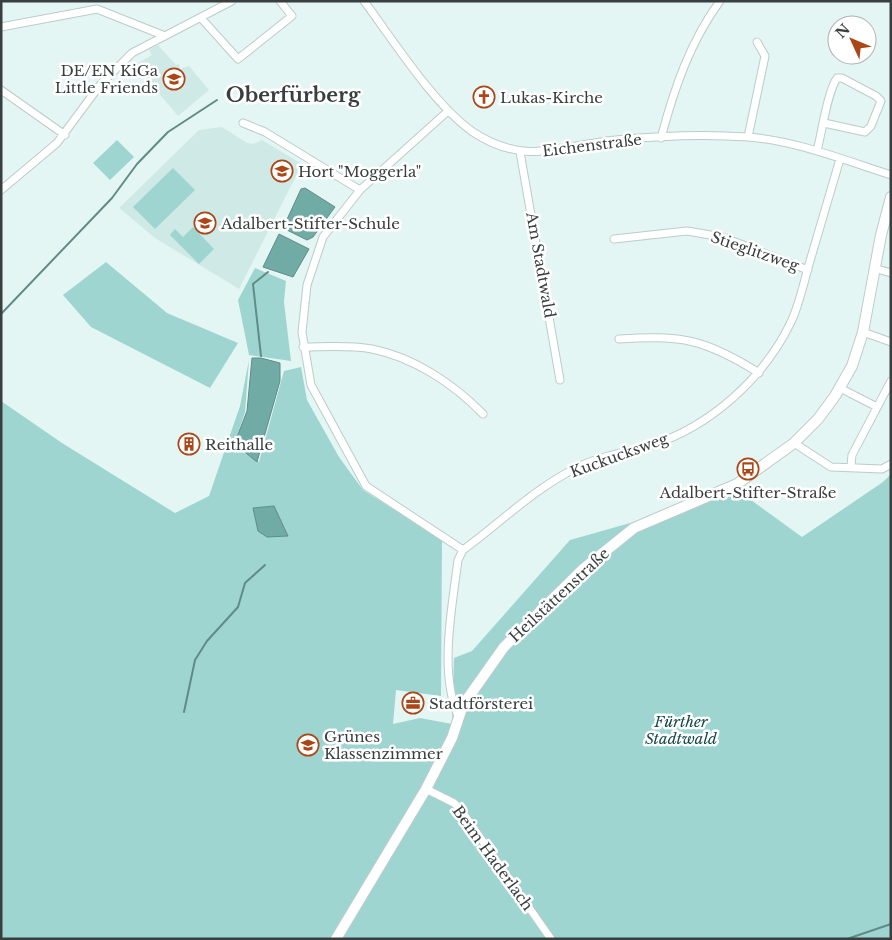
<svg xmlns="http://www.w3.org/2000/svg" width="892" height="940" viewBox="0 0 892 940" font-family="'Libre Baskerville',serif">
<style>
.built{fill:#cfe9e6}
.green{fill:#9ed5d0}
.water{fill:#71aba6;stroke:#608b87}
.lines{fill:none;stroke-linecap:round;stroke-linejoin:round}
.stream{stroke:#608b87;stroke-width:2}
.street-casing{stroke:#bbccca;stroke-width:9}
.secondary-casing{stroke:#bbccca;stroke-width:12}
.street{stroke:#fff;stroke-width:7}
.secondary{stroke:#fff;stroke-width:10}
.labels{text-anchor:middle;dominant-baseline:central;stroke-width:5;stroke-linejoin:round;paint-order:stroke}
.poi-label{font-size:15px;fill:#383f3e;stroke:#fff;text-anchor:start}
.street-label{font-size:15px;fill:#383f3e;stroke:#fff}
.park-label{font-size:15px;font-style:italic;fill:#124744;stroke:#fff}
.district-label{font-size:20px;font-weight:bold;fill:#383f3e;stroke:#fff}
</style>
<rect width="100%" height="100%" fill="#e4f6f4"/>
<path class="built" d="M158,45L176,65L179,64L180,69L189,66L209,90L178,116L135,65L152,55L149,50Z
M222,127L247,143L254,144L262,140L302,164L239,289L155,238L119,208L199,130Z"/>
<path class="green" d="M117,140L134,157L110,180L93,163Z
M173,168L195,190L155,229L133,207Z
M193,227L214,249L199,264L170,235L175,229L183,237Z
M106,262L167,313L238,343L210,388L91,327L63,295Z
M255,268L286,281L284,302L291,361L249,355L238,300Z
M249,360L245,412L237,436L241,451L259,462L284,371L301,367L307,400L339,457L363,490L442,540L441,696L396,690L393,724L420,718L452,724L454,658L472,651L570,540L740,492L802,537L883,482L891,474V939H1V401L62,443L175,513L209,496L240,406Z"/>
<path class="water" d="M305,188L335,207L313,237L307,240L283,228L301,189Z
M279,234L309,249L293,277L263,267Z
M252,358H261L280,363V381L257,462L242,450L237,437L247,411Z
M274,506L288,536L267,537L258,531L253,508Z"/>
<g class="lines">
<path class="stream" d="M1,314L112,198L137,164L168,132L217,100
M261,356L253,284L268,272
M184,712L195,660L207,641L238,607L245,583L265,565
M847,939L891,924"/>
<g class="street-casing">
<path id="street" d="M364,1C393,40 434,105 473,132C526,167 560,145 616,140C656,136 707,134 748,137C797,141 844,160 891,175
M201,18L238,59L292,16L280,1
M1,27L97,9L165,36
M1,90L65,135
M448,111L360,190L323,237L307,285L302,332L311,385L366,486L463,550
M243,123L265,132L360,190
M748,137L765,56L757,42
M661,138C674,89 690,42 720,1
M817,151C822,132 827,93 837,78H842L876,96L881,101L871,126L865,132L824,123
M520,152L560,380
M1,190L57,143L100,85L132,53L232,1
M614,239L687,231L722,237L808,270
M874,268L891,273
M863,332L891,342
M619,339C682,335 705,339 759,373
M303,347C326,347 349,345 372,349C413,357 454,384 483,414
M840,388L877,407
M794,443L831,467L882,469L891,464
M851,466L852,455L891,381
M458,716C439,671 452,608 458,560L463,550C501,522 534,489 576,468C599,456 628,452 652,445C711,426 764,378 791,322C800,303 804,281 810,261C820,227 830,193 840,159
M426,789L454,803L461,810L551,939"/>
</g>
<g class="secondary-casing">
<path id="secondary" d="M336,939L426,789L452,738L463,705L504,647L582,570L634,528L737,484L794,443L818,419L835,396L852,366L863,332L881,235L891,197"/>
</g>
<use href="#street" class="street"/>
<use href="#secondary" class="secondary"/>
</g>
<defs>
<g id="school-ring" transform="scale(1.125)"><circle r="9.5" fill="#fff" stroke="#ab4617" stroke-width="1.5"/><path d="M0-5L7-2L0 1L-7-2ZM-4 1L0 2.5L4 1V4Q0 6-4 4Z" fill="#ab4617"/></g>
<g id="church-ring" transform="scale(1.125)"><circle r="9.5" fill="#fff" stroke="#ab4617" stroke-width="1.5"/><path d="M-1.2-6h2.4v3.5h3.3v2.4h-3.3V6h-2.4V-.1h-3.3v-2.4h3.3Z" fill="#ab4617"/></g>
<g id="building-ring" transform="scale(1.125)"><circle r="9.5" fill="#fff" stroke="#ab4617" stroke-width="1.5"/><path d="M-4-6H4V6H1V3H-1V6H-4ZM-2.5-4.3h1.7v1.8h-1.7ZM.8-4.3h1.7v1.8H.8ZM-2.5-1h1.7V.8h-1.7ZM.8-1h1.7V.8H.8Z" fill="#ab4617"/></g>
<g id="bus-ring" transform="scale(1.125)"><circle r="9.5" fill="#fff" stroke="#ab4617" stroke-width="1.5"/><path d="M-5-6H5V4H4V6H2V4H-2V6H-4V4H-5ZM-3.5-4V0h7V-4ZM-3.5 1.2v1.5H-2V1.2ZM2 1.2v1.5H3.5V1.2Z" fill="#ab4617"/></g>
<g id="office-ring" transform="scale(1.125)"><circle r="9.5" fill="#fff" stroke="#ab4617" stroke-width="1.5"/><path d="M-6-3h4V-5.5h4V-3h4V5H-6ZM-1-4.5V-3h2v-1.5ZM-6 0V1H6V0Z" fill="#ab4617"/></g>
</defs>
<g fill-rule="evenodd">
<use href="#school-ring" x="174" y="79"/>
<use href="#church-ring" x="484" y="97"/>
<use href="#school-ring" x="282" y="171"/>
<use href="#school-ring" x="205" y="223"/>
<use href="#building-ring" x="189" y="444"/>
<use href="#bus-ring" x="748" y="469"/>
<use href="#office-ring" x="413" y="703"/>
<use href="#school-ring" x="308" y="745"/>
</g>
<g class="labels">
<g class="poi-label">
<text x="158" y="70" text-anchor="end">DE/EN KiGa<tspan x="158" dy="17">Little Friends</tspan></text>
<text x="500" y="97">Lukas-Kirche</text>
<text x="298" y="171">Hort "Moggerla"</text>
<text x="221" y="223">Adalbert-Stifter-Schule</text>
<text x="205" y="444">Reithalle</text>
<text x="748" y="492" text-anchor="middle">Adalbert-Stifter-Straße</text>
<text x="429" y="703">Stadtförsterei</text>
<text x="324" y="736">Grünes<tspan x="324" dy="17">Klassenzimmer</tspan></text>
</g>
<g class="street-label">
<text transform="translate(592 145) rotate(-7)">Eichenstraße</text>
<text transform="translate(755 251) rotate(19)">Stieglitzweg</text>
<text transform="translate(541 265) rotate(80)">Am Stadtwald</text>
<text transform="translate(619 455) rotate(-20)">Kuckucksweg</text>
<text transform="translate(559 595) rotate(-43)">Heilstättenstraße</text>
<text transform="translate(493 858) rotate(54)">Beim Haderlach</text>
</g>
<g class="park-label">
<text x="681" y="721">Fürther<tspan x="681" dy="17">Stadtwald</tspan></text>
</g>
<g class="district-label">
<text x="293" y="95">Oberfürberg</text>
</g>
</g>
<rect width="892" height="940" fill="none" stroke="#383f3e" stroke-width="5"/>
<g transform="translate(852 40) rotate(314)"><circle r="24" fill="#ffffff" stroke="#afb2b2"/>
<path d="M0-4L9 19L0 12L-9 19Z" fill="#ab4617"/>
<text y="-8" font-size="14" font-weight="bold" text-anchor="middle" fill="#383f3e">N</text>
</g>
</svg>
